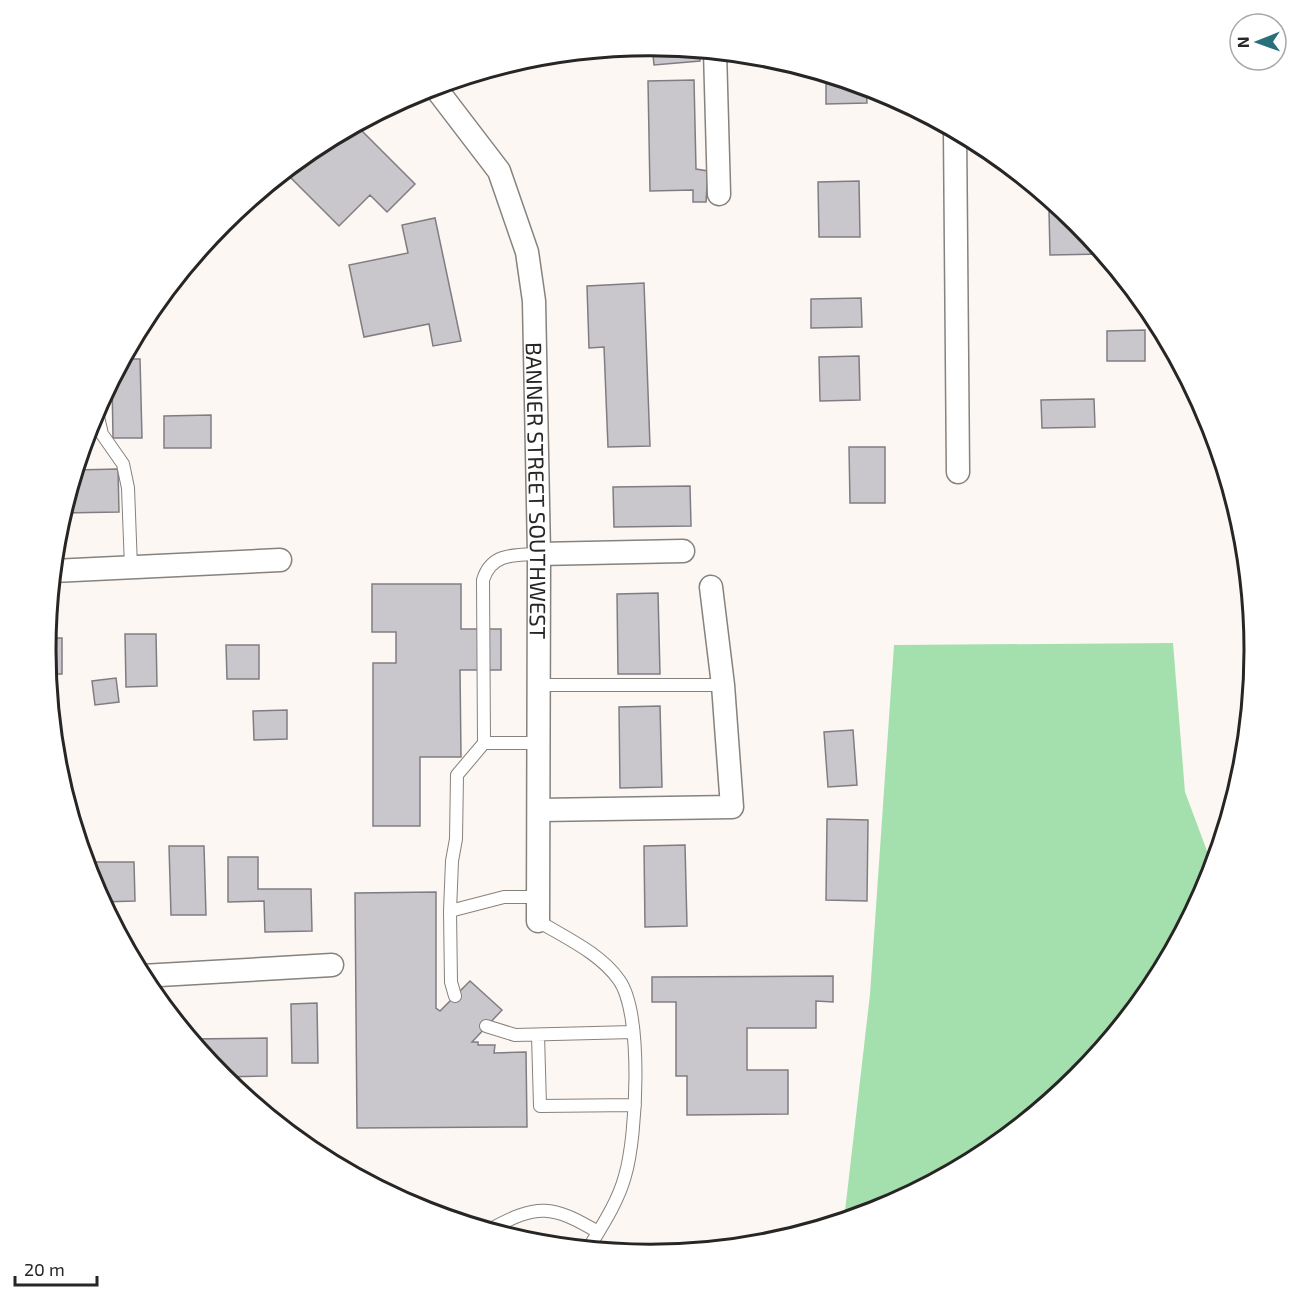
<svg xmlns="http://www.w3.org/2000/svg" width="1300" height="1300" viewBox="0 0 1300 1300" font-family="'Exo 2',sans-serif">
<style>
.green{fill:#a4e0ae}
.building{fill:#c9c7cc;stroke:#807d82;stroke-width:1.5}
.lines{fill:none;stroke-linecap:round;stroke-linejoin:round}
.service-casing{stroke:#86827e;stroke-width:14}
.minor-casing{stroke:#86827e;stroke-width:25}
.service{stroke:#fff;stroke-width:12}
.minor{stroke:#fff;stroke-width:22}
.labels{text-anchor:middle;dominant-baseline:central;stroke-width:6;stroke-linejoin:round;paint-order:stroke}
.street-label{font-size:22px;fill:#282624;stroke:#fff}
.rim{fill:none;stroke:#282624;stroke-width:3}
</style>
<rect width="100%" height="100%" fill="#fcf7f3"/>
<path class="green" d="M1173,643L1185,792L1213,867L1209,882L1153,986L1078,1078L986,1153L881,1209L844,1220L870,994L894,645Z"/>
<path class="building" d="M652,45L699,50L700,61L654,65Z
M826,74L866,86L867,103L826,104Z
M694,80L696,169L708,171L706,202H693V190L650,191L648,81Z
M356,125L415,184L387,212L370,195L339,226L289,176L319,144Z
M859,181L860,237H819L818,182Z
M1049,211H1064L1078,222L1103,254L1050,255Z
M435,218L461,341L433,346L429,324L364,337L349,265L408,253L402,225Z
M644,283L650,446L608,447L604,347L589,348L587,286Z
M861,298L862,327L811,328V299Z
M1145,330V361H1107V331Z
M859,356L860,400L820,401L819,357Z
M123,359H140L142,438H113L112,379Z
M1094,399L1095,427L1042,428L1041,400Z
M211,415V448H164V416Z
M849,447H885V503H850Z
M118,469L119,512L62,513L75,470Z
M690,486L691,526L614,527L613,487Z
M372,584H461V629H501V670H460L461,757H420V826H373V663H396V632H372Z
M658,593L660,674H618L617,594Z
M125,634H156L157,686L126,687Z
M46,638H62V674H47Z
M226,645H259V679H227Z
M116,678L119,702L95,705L92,681Z
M660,706L662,787L620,788L619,707Z
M287,710V739L254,740L253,711Z
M853,730L857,785L828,787L824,732Z
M827,819L868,820L867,901L826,900Z
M685,845L687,926L645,927L644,846Z
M169,846H204L206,915H171Z
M228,857H258V889H311L312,931L265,932L264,901L228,902Z
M94,862H134L135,901L102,902L94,887Z
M436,892V1008L440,1011L470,981L502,1010L472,1042H478V1045H495L494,1053L526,1052L527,1127L357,1128L355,893Z
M833,976V1002L816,1001V1028H747V1070H788V1114L687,1115V1076H676V1002H652V977Z
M317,1003L318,1063H292L291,1004Z
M267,1038V1076L221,1077L191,1039Z"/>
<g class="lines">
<g class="service-casing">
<path id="service" d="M96,408L102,434L123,464L128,488L131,567
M539,685H723
M484,743H540
M450,911L504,897H539
M538,921C566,938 600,953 619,980C643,1013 637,1136 625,1176C618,1202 602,1226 588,1249
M455,996L451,982L450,911L452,861L456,839L457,775L484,743L483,580C491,553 514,555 539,554
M486,1026L515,1035L633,1032
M538,1035L540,1106L635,1105
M489,1230C538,1203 552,1205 598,1232"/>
</g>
<g class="minor-casing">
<g id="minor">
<path d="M715,51L719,194"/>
<path id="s1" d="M434,86L499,171L527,252L534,301L539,554L538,921"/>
<path d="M955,130L958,472"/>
<path d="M539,554L683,551"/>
<path d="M53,571L280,560"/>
<path d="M540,810L732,807L723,685L711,587"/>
<path d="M142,976L332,965"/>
</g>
</g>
<use href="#service" class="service"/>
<use href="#minor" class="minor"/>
</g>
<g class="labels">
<g class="street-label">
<text stroke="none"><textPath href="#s1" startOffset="432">BANNER STREET SOUTHWEST</textPath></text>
</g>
</g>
<path d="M0 0H1300V1300H0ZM56 650a594 594 0 1 1 1188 0a594 594 0 1 1-1188 0Z" fill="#fff" fill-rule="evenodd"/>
<path class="rim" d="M56 650a594 594 0 1 1 1188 0a594 594 0 1 1-1188 0Z"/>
<g transform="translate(1258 42) rotate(269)"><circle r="28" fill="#ffffff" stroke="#a9a8a7" stroke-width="1.5"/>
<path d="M0-4.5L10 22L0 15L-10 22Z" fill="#286f7b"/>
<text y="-9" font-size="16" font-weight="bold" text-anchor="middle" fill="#282624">N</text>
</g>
<path d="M15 1276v9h82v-9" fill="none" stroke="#282624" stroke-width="3"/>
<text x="24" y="1276" font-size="18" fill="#282624" stroke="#ffffff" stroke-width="4.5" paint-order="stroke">20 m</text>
</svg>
